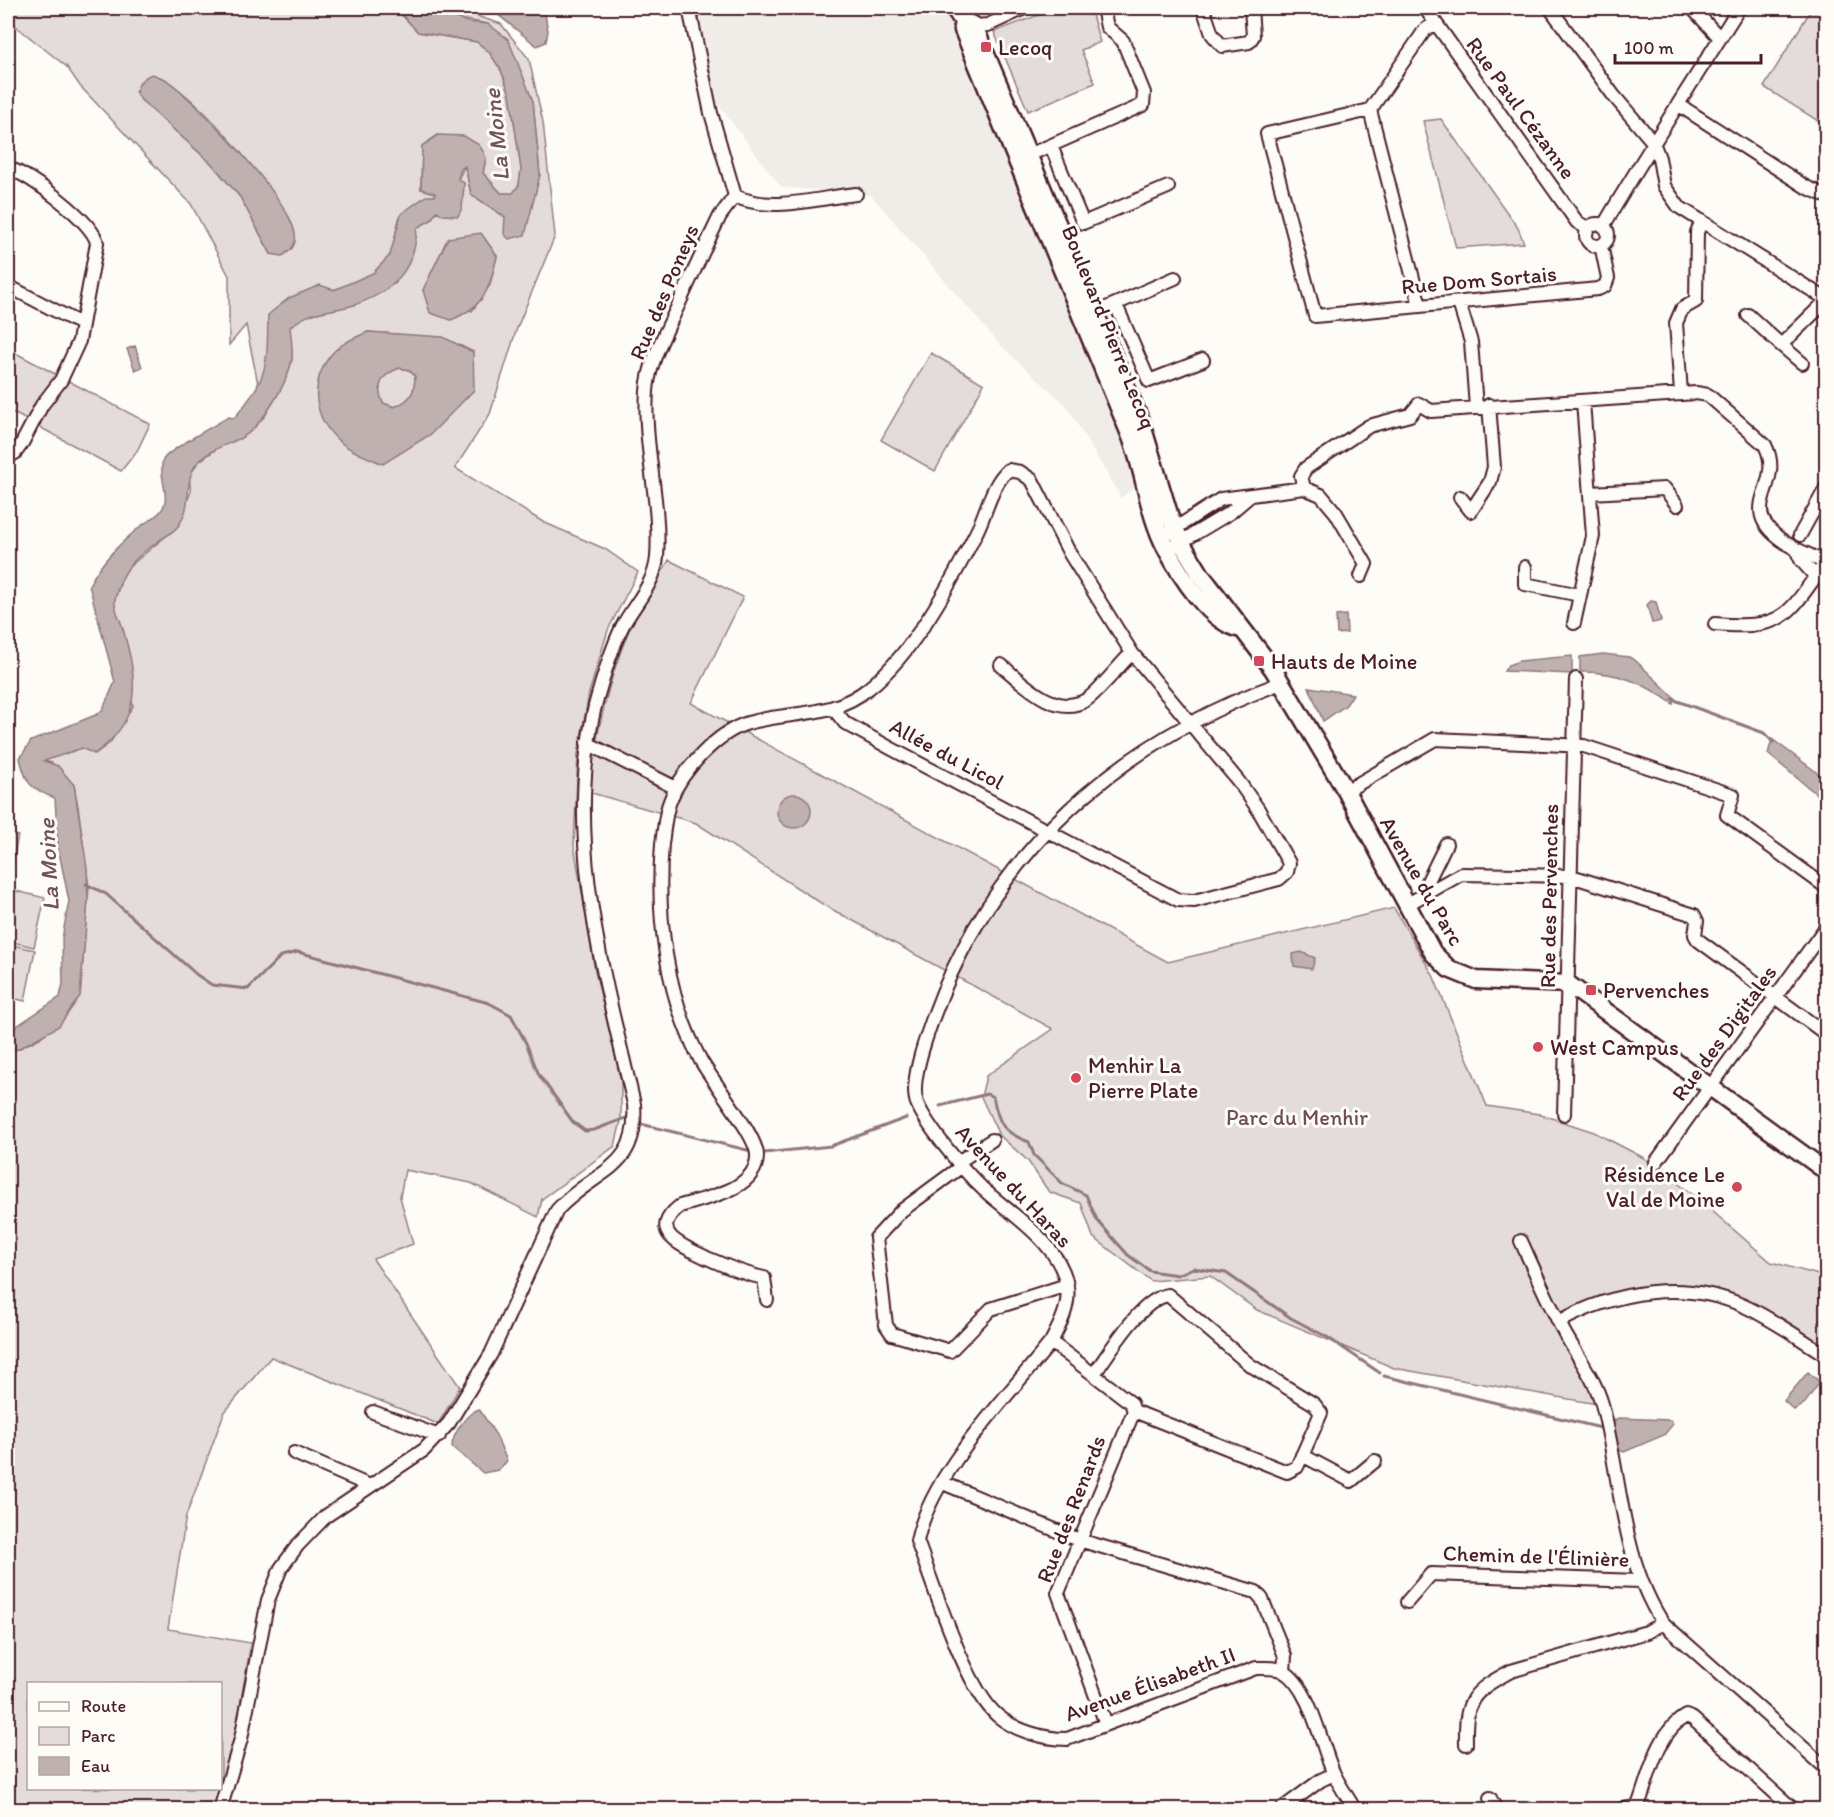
<svg xmlns="http://www.w3.org/2000/svg" width="1834" height="1817" viewBox="0 0 1834 1817" font-family="Itim,sans-serif">
<style>
.built{fill:#f0ece8}
.green{fill:#e3dcda;stroke:#967e82;stroke-width:1.5;fill-rule:evenodd}
.water{fill:#c0b1b1;stroke:#91777b;stroke-width:1.5;fill-rule:evenodd}
.lines{fill:none;stroke-linecap:round;stroke-linejoin:round}
.stream{stroke:#91777b;stroke-width:3}
.street-casing{stroke:#4a1f2b;stroke-width:16}
.secondary-casing{stroke:#4a1f2b;stroke-width:21}
.street{stroke:#fdfcf7;stroke-width:12}
.secondary{stroke:#fdfcf7;stroke-width:16}
.poi-dot{fill:#d1495b;stroke:#fdfcf7;stroke-width:2}
.labels{text-anchor:middle;dominant-baseline:central;stroke-width:6;stroke-linejoin:round;paint-order:stroke}
.poi-label{font-size:22px;fill:#4a1f2b;stroke:#fdfcf7;text-anchor:start}
.street-label{font-size:22px;fill:#4a1f2b;stroke:#fdfcf7}
.park-label{font-size:22px;fill:#704e57;stroke:#fdfcf7}
.water-label{font-size:24px;font-style:italic;fill:#73525a;stroke:#fdfcf7}
</style>
<rect width="100%" height="100%" fill="#fdfcf7"/>
<filter id="ink" filterUnits="userSpaceOnUse"><feTurbulence type="fractalNoise" baseFrequency=".0167" numOctaves="2"/><feDisplacementMap in="SourceGraphic" scale="12" xChannelSelector="R" yChannelSelector="G"/><feConvolveMatrix kernelMatrix="1 2 1 2 8 2 1 2 1" color-interpolation-filters="sRGB"/></filter>
<g filter="url(#ink)">
<path class="built" d="M691,8H951L1153,471L1121,498L1066,405L1001,346L871,195L781,187L699,79Z"/>
<path class="green" d="M8,8H60L78,14L102,8H389L402,15L418,32L477,42L489,52L501,70L510,94L521,169L519,185L513,194L501,193L483,173L486,158L438,135L422,146L421,189L436,193L435,196L401,214C395,227 396,243 390,255C374,289 320,291 289,298L264,375L258,384L246,325L229,345V276L191,204L80,86L67,67L8,20ZM165,79C217,116 254,168 290,219L271,254L240,197L212,164L141,100Z
M1057,8H1090L1100,42L1081,50L1095,83L1028,111L994,32Z
M1812,8H1825L1826,12V126L1764,87Z
M455,9L501,24L529,59L543,122L555,236L517,328L490,414L455,468L543,522L605,549L638,572L608,630L589,693L578,754L574,845L595,971L621,1080V1121L615,1146L542,1199L538,1217L471,1183L405,1170L400,1197L413,1244L373,1259L460,1387L438,1424L271,1357L224,1413L186,1516L168,1629L251,1643L236,1730L221,1782L220,1684H28V1788L219,1789L212,1809H8V1051L18,1049L40,1038L80,996L89,887L78,806L74,785L52,763L43,761L82,748L95,754L110,743L133,706L114,603L124,571L178,526L191,491L189,478L197,463L222,445L242,437L265,416L289,370L292,359L289,327L303,316L353,305L396,283L416,228L431,220L434,213L462,208L464,184L458,179L465,166L471,194L505,217L540,175L533,101L488,24L454,18ZM448,238L497,256L490,285L472,311L423,290ZM368,332L444,338L473,352L359,454Z
M1441,119L1518,228L1524,243L1456,248L1423,121Z
M8,349L150,424L137,451L121,471L8,410Z
M931,353L984,384L935,471L881,440Z
M400,368L409,370L415,376C415,393 410,401 395,407L383,403L379,394L380,382L389,371Z
M669,560L743,597L691,703L1168,962L1394,908L1433,975L1487,1106L1539,1114L1594,1132L1644,1158L1696,1197L1771,1262L1826,1277V1347L1767,1310L1715,1289L1667,1284L1608,1294L1552,1321L1553,1326L1584,1374L1597,1404L1394,1368L1257,1310L1210,1276L1151,1281L1093,1237L1081,1203L1049,1192L1028,1161L999,1135L981,1097L986,1076L1053,1029L824,905L696,823L588,792C596,734 609,673 634,619C644,599 658,580 669,560Z
M8,833L18,836L8,884Z
M8,889L45,898L34,947L8,941Z
M8,944L35,950L25,1001L8,997Z"/>
<path class="water" d="M60,8H102L78,14Z
M389,8H429L467,22L488,24L508,39L533,101L540,175L525,235L509,239L504,234L505,217L471,194L465,166L461,169L458,179L464,183L462,208L458,216L443,215L437,211L431,220L417,228C415,270 393,292 354,305C328,313 313,308 290,327C291,338 293,349 292,359C288,382 262,427 241,438C224,446 207,450 195,466C184,481 193,507 178,526C173,533 164,537 157,542C133,559 122,570 115,599C113,608 121,620 123,629C138,681 143,720 94,754L82,748L44,761L58,766L74,785L87,868L88,900L80,996L59,1026L18,1049L8,1051V1032L60,997L63,984L62,939L69,901L58,847L55,798C30,789 26,784 20,758L31,741L98,714L103,709L115,682L89,585C102,561 119,544 140,527C146,522 154,518 159,513C174,499 157,477 163,460C166,451 216,425 228,417L234,418C269,378 267,365 268,315L289,298L320,285L334,290L373,273L390,255L401,214L426,196H435V193L421,189L422,146L438,135L464,136L479,145L484,153L486,158L483,173L501,193H513L519,185L521,169L510,94L501,70L489,52L477,42L418,32L402,15Z
M483,8H544L548,31L546,42L537,46L497,14Z
M152,74L165,79L178,89C206,114 290,199 295,234C297,245 291,251 282,256L271,254L240,197L212,164L141,100L136,92C138,82 143,77 152,74Z
M481,233L497,256C489,290 485,306 451,320L430,313L423,290L448,238Z
M368,332L443,337L473,352L474,390L431,434L383,464C367,457 350,451 338,440C313,417 310,384 329,357C339,344 354,338 368,332ZM400,368L409,370L415,376C415,393 410,401 394,407L383,403C375,385 382,374 400,368Z
M135,346L142,367L135,370L127,349Z
M1651,601L1656,602L1661,621L1652,623L1647,605Z
M1346,615L1347,633L1337,634L1336,616Z
M1603,654L1629,657L1636,661L1675,698L1673,704C1645,683 1616,671 1580,672V657Z
M1572,656V674L1504,671L1508,665L1519,661Z
M1309,687L1353,694L1346,705L1323,721Z
M1772,739L1819,774L1826,785V802L1768,754Z
M777 811a17 17 0 1 1 34 0a17 17 0 1 1-34 0Z
M1301,952L1315,958L1312,969L1294,966L1293,954Z
M1808,1372L1820,1382L1805,1403L1794,1410L1784,1401Z
M479,1409L496,1435L507,1461L498,1470L483,1473L452,1447C452,1434 467,1413 479,1409Z
M1618,1418L1670,1420L1673,1424L1664,1435L1624,1452L1619,1450L1613,1422Z"/>
<g class="lines">
<path class="stream" d="M1672,699L1764,733L1773,742
M86,884L106,894L197,975L212,985L248,989L281,956L298,952L489,1003L511,1015L526,1043L539,1075L573,1122L585,1131L594,1130L626,1118
M940,1106L987,1094L993,1097C999,1124 1002,1132 1029,1142L1034,1155L1062,1183L1086,1195L1097,1220L1128,1255L1150,1271L1178,1275L1193,1268L1226,1273L1291,1318L1327,1337L1380,1373
M641,1124L751,1151
M764,1153L831,1146L906,1118
M1384,1376L1601,1428"/>
<g class="street-casing">
<path id="street" d="M689,8L711,113L735,196
M1203,8L1212,34L1222,46L1249,42L1253,36L1251,8
M1425,8L1577,222L1587,228
M1550,8L1614,96L1653,142L1659,158L1664,186L1679,207L1826,299
M1692,8L1720,38
M1435,23L1425,30L1370,110L1267,134L1315,316L1598,289L1605,286L1608,278L1601,245
M974,26L988,25L1025,8
M1679,105L1806,187L1826,196
M1370,110L1420,306
M1051,146L1083,223L1168,187
M1022,158L1143,105L1144,93L1123,41L1107,27L1103,8
M8,168C29,174 93,221 97,243L79,341L61,380L42,405L21,445L15,453L8,457
M735,196C771,213 817,198 856,194
M1586 235a11 11 0 1 1 22 0a11 11 0 1 1-22 0Z
M1604,225C1647,151 1694,80 1739,8
M8,286L81,324
M1459,303L1471,342L1476,407
M1116,305L1149,381L1203,360
M1748,315L1781,345L1826,301
M1088,316L1175,278
M1781,345L1802,363
M1681,393L1676,323L1682,309L1696,301L1697,232L1702,221
M1304,488L1301,476L1306,468L1369,426L1410,415L1419,404L1431,411L1696,393L1708,395L1765,445C1788,489 1725,510 1796,549
M1590,493L1665,489L1677,505
M1460,497L1471,511L1490,482L1494,467L1489,405
M1168,533L1221,499L1304,488L1321,495L1336,513L1366,564L1361,576
M1800,535L1826,488
M1176,545L1231,512L1251,495
M1525,567V584L1580,595
M1815,576L1801,560L1796,549L1826,563
M1574,623L1593,536L1583,401
M1715,624C1787,630 1787,615 1826,562
M1001,665C1023,683 1055,718 1086,700C1097,694 1120,664 1132,653
M1281,683C1119,742 994,851 934,1015C927,1035 909,1082 917,1103C927,1127 964,1171 983,1189C1012,1215 1062,1245 1067,1287C1070,1306 1060,1325 1051,1342C1007,1398 932,1471 917,1541C933,1583 966,1690 998,1716C1016,1731 1044,1739 1067,1739L1256,1668C1265,1668 1276,1667 1283,1671C1311,1687 1321,1746 1334,1774C1340,1786 1348,1798 1355,1810
M587,743L676,788
M1346,791L1435,739L1584,746L1733,795L1727,815L1826,887
M1432,890L1428,881L1446,844
M1406,905L1461,874L1571,876L1694,915L1697,921L1695,935L1698,940L1826,1034
M1564,1114L1576,679
M958,1162L992,1140
M1656,1162L1826,927
M962,1166L901,1211L876,1238L886,1325L892,1334L950,1351L991,1309L1067,1285
M1521,1241C1535,1272 1548,1302 1564,1332C1577,1356 1594,1377 1602,1404C1621,1477 1621,1559 1663,1623L1826,1768
M767,1300L764,1278C743,1274 726,1266 707,1258C685,1247 645,1233 680,1206C705,1198 757,1190 757,1156C758,1137 711,1080 700,1059C666,995 656,916 662,844C664,831 665,813 670,801C681,771 718,732 748,723C790,711 833,718 869,688C913,653 950,585 975,535C986,515 991,485 1008,470L1020,472L1032,480L1070,554L1132,653L1239,782L1258,809L1289,863L1287,872L1279,879L1194,901L1178,900L892,749L845,723L833,708
M1559,1322C1615,1291 1684,1279 1744,1306C1773,1319 1800,1339 1826,1355
M1051,1342L1131,1403L1134,1411L1058,1593L1106,1724
M1094,1374C1110,1352 1141,1299 1168,1295L1250,1365L1314,1404L1321,1413L1297,1467L1287,1472L1134,1411
M373,1412L439,1436
M294,1453L370,1486
M1302,1455L1351,1481L1375,1461
M943,1483L1079,1540L1256,1592L1262,1599L1285,1656L1284,1672
M1407,1602L1431,1574L1640,1581
M1466,1744C1465,1699 1472,1692 1511,1671L1647,1632L1663,1623
M1490,1798L1496,1810
M1638,1806C1649,1777 1657,1732 1686,1716L1693,1719L1794,1810
M220,1810L241,1739L268,1600L281,1568L298,1545L326,1516L424,1450L449,1423L491,1354L557,1210C595,1168 639,1172 634,1104C604,975 564,839 595,706C602,680 610,652 622,627C634,604 655,584 657,557C661,502 643,446 647,391C649,362 665,334 677,308C691,277 705,247 720,216L735,196
M1285,1810L1283,1808L1321,1780L1334,1774
M1619,1810L1638,1806L1642,1810"/>
</g>
<g class="secondary-casing">
<path id="secondary" d="M954,8L962,20L974,26L1141,422L1170,517L1181,542L1201,575L1273,669L1346,791L1433,953L1449,969L1476,980L1568,984L1826,1171
M962,20L963,30C1018,164 1074,298 1129,432C1145,470 1147,512 1166,548C1180,575 1210,623 1241,629"/>
</g>
<use href="#street" class="street"/>
<use href="#secondary" class="secondary"/>
</g>
</g>
<g class="poi-dot">
<rect x="980" y="41" width="12" height="12" rx="3"/>
<rect x="1253" y="655" width="12" height="12" rx="3"/>
<rect x="1585" y="984" width="12" height="12" rx="3"/>
<circle cx="1538" cy="1047" r="6"/>
<circle cx="1076" cy="1078" r="6"/>
<circle cx="1737" cy="1187" r="6"/>
</g>
<g class="labels">
<g class="poi-label">
<text x="998" y="47">Lecoq</text>
<text x="1271" y="661">Hauts de Moine</text>
<text x="1603" y="990">Pervenches</text>
<text x="1550" y="1047">West Campus</text>
<text x="1088" y="1065">Menhir La<tspan x="1088" dy="25">Pierre Plate</tspan></text>
<text x="1725" y="1174" text-anchor="end">Résidence Le<tspan x="1725" dy="25">Val de Moine</tspan></text>
</g>
<g class="street-label">
<text transform="translate(1521 108) rotate(54)">Rue Paul Cézanne</text>
<text transform="translate(1479 280) rotate(-5)">Rue Dom Sortais</text>
<text transform="translate(664 292) rotate(-67)">Rue des Poneys</text>
<text transform="translate(1109 327) rotate(68)">Boulevard Pierre Lecoq</text>
<text transform="translate(947 754) rotate(28)">Allée du Licol</text>
<text transform="translate(1422 881) rotate(60)">Avenue du Parc</text>
<text transform="translate(1549 896) rotate(-89)">Rue des Pervenches</text>
<text transform="translate(1724 1033) rotate(-54)">Rue des Digitales</text>
<text transform="translate(1014 1186) rotate(47)">Avenue du Haras</text>
<text transform="translate(1071 1509) rotate(-69)">Rue des Renards</text>
<text transform="translate(1536 1556) rotate(2)">Chemin de l'Élinière</text>
<text transform="translate(1150 1684) rotate(-20)">Avenue Élisabeth II</text>
</g>
<g class="park-label">
<text x="1297" y="1117">Parc du Menhir</text>
</g>
<g class="water-label">
<text transform="translate(496 135) rotate(-96)">La Moine</text>
<text transform="translate(48 865) rotate(-93)">La Moine</text>
</g>
</g>
<rect width="1834" height="1817" fill="none" stroke="#fdfcf7" stroke-width="30"/>
<rect x="15" y="15" width="1804" height="1787" fill="none" stroke="#4a1f2b" stroke-width="2" filter="url(#ink)"/>
<rect x="27" y="1682" width="195" height="108" fill="#fdfcf7" stroke="#b5a4a5" stroke-width="1.5"/>
<rect x="39" y="1702" width="30" height="9" fill="#fdfcf7" stroke="#b5a4a5" stroke-width="1.5"/>
<text x="81" y="1712" font-size="18" fill="#4a1f2b">Route</text>
<rect x="39" y="1727" width="30" height="18" fill="#e3dcda" stroke="#b5a4a5" stroke-width="1.5"/>
<text x="81" y="1742" font-size="18" fill="#4a1f2b">Parc</text>
<rect x="39" y="1757" width="30" height="18" fill="#c0b1b1" stroke="#b5a4a5" stroke-width="1.5"/>
<text x="81" y="1772" font-size="18" fill="#4a1f2b">Eau</text>
<path d="M1615 54v9h146v-9" fill="none" stroke="#4a1f2b" stroke-width="3"/>
<text x="1624" y="54" font-size="18" fill="#4a1f2b" stroke="#fdfcf7" stroke-width="4.5" paint-order="stroke">100 m</text>
</svg>
